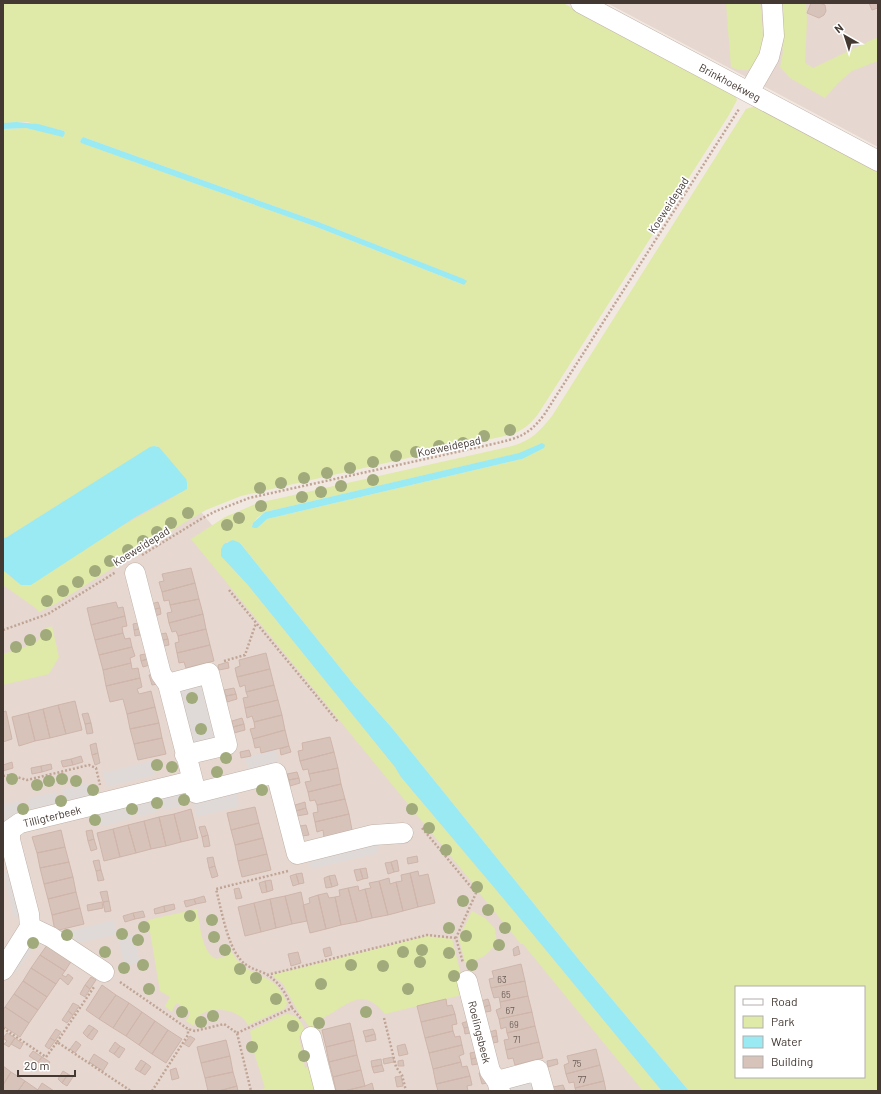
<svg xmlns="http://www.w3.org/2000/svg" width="881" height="1094" viewBox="0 0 881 1094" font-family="Barlow,sans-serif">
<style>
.residential{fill:#e6d8d0}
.green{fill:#dfe9a8;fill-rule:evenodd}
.parking{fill:#dfdad8}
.water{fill:#9aeaf3}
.building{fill:#d7c3ba;stroke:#cfb5aa}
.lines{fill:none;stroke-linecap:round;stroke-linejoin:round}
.minor-casing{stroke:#c0b1a7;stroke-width:21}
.path{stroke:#c0a495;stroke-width:2.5;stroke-dasharray:2 2;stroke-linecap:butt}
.minor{stroke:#fff;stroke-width:20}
.tree{fill:#a0aa7a}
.labels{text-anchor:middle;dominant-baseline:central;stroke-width:3.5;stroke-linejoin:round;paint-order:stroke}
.number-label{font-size:9px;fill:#685b54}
.street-label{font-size:11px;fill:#433832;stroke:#fff}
</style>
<rect width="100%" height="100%" fill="#f2e8e2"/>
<path class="residential" d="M607,3H878V147Z
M168,472L681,1091H3V547Z"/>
<path class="green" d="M3,3H563L734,93L737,100L729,115L540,411C533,422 525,429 513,434L241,496L206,510L187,521L57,603L39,612L37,609L3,585V570L18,583L167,501L186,489L187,482L159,447L154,446L7,537L3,538V129L26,128L65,133L64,131L27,122L3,123ZM83,137L316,221L466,280L464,285L314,226L82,143L80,141Z
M726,3H760C763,24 771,85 731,67Z
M777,3H806L807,21L805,63L813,68L878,37V61L852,71L838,83L825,98L790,78L780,67L783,52Z
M758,105L878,169V1091H689L580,961L392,728L354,685L240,543L227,542L225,543L221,556L248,585L395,767L401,777L503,898L662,1091H643L523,944H521L480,894V892L191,539L225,517L258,503L508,447C530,442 539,432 552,416L746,109ZM540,444L522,459L267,519L262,522L252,525L257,518L265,512L520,453ZM736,987H864V1077H736Z
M52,626L59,657L49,674L3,685V654L34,644L44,635V629Z
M197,909C200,924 201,951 216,959L224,957L231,951C237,961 244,969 255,973C260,976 267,978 272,982C279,987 283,995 287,1002L286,1008L248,1025C238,1005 196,1004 194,1026L186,1021L189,1016V1011L177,1003L174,1007L172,1012L165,1006L170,997L160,991L148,920Z
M472,911L485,918L495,929L497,943C486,956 482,959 465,963L459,938Z
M427,936L452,939L466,994L385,1014C358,980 341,1015 314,1021V1029L312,1030L299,1013L283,984L272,975Z
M286,1014C297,1014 305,1024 305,1035L299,1036L305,1068L313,1067L318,1091H257L265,1088L254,1052L250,1031Z"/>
<path class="parking" d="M205,680L220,742L189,749L174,687Z
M275,750L279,764L249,772L245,757Z
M152,761L155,775L107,787L103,773Z
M88,783L92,798L3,820V805L20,801L23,810L25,812L30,810L28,801L29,798L56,792L59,803L63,802L65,800L62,790Z
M180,792L183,804L182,806L164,810L161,801L157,800L155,802L157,811L156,812L139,817L134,806L130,808L132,817L130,819L103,826L101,825L98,813Z
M236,793L239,806L197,817L193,803Z
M375,840L378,853L311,869L308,856Z
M8,872L20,917H15L14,916L4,875L5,873Z
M114,920L117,934L74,944L71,931Z
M133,935L140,963L125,966L118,938Z
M30,944L33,945V948L16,972L13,970Z
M534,1076L538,1091H506L504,1084Z"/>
<path class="water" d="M16,122L38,124L64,131L65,133L63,137L26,128L3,129V123Z
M83,137L316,221L464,279L467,281L464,285L314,226L81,143L80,141Z
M542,443L545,445L544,448L522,459L267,519L257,528H254L252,527L253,523L265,512L519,453Z
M154,446L159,447L186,479L187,482V489L137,516L31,585H21L3,570V538L7,537L150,447Z
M233,540L240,543L354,685L392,728L580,961L689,1091H662L503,898L401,777L395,767L248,585L221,556V549L224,544Z"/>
<path class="building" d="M811,3H820L825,5L826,11L824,15L819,18L807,13Z
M869,3H878V8L872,10Z
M191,568L195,583L162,592L159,582L164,581L162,574Z
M195,583L199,599L170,605L169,600L164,601L162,592Z
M199,599L203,614L169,623L167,613L172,612L170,605Z
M116,602L118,608L123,607L125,616L91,625L87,608Z
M158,602L160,608L150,610L148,605Z
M160,608L161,614L152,617L150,610Z
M203,614L206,629L178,636L176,631L172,632L169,623Z
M125,616L127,626L122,627L123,633L95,640L91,625Z
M143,622L144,628L134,630L133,624Z
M144,628L145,634L135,636L134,630Z
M206,629L210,645L177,653L175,643L179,642L178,636Z
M123,633L125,639L130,638L132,647L99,655L95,640Z
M166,633L168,639L158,641L156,635Z
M168,639L169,645L159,647L158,641Z
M210,645L214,661L186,668L184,662L179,663L177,653Z
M132,647L135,656L130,658L131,663L103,670L99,655Z
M150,653L151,658L141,661L140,655Z
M266,653L270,669L237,677L235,668L240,666L239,660Z
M151,658L153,664L143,667L141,661Z
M228,662L229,668L219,670L218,665Z
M131,663L132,669L138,668L140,678L106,686L103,670Z
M270,669L274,685L246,692L245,685L240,687L237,677Z
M155,674L158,684L152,685L149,675Z
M140,678L142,687L137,689L139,694L151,691L155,707L127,714L123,699L110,702L106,686Z
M274,685L278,700L245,708L243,698L248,697L246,692Z
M234,688L236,694L226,696L224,690Z
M236,694L237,699L227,702L226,696Z
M278,700L282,715L254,722L252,716L247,718L245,708Z
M75,701L82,730L66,734L58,705Z
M58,705L66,734L50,738L43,709Z
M155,707L159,723L130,729L127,714Z
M43,709L50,738L35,741L28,713Z
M6,711L12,739L3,742V712Z
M28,713L35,741L19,746L12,717Z
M88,713L91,723L85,724L82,714Z
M282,715L285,730L253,739L250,729L255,728L254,722Z
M242,718L244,724L233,727L232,721Z
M91,723L93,733L87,734L85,724Z
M159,723L162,738L134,744L130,729Z
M244,724L245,730L234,733L233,727Z
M285,730L289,746L261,753L260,747L255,748L253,739Z
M330,737L334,752L300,761L298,751L303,750L302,743Z
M162,738L166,754L138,760L134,744Z
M96,743L98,753L92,755L90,745Z
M289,746L291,752L281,755L280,749Z
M249,750L251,756L241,758L240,752Z
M334,752L338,768L309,774L308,769L303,770L300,761Z
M98,753L100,763L95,765L92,755Z
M81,756L83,762L73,765L71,759Z
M71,759L73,765L63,767L61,761Z
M12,762L13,768L3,771V765Z
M51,764L52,769L42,772L41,766Z
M41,766L42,772L32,774L31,768Z
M338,768L341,784L308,792L305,782L311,781L309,774Z
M297,772L299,778L289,780L287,774Z
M299,778L300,783L290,786L289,780Z
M341,784L345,799L317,805L315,800L310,801L308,792Z
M345,799L349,814L315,822L313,813L318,812L317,805Z
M305,802L306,808L296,811L295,805Z
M255,807L259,823L231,830L227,813Z
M306,808L308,814L297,816L296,811Z
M191,809L198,838L181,842L174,814Z
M174,814L181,842L166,846L159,817Z
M349,814L352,830L324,837L323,830L317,832L315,822Z
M159,817L166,846L151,849L144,821Z
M144,821L151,849L136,853L128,825Z
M259,823L263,838L235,845L231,830Z
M128,825L136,853L120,857L113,829Z
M306,825L309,835L302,836L300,826Z
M205,826L208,835L202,837L199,827Z
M113,829L120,857L104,861L97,833Z
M61,830L65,847L37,853L32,837Z
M92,830L94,839L88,841L86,831Z
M208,835L210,846L204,847L202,837Z
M263,838L267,854L238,861L235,845Z
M94,839L97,849L91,851L88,841Z
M65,847L69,862L40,868L37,853Z
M267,854L271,870L242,877L238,861Z
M417,856L418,862L408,864L407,858Z
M213,857L215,866L209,868L207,858Z
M99,860L101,870L96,871L93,861Z
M397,860L399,871L394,872L391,862Z
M69,862L73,877L44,884L40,868Z
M391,862L394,872L388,874L385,863Z
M215,866L218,876L212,878L209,868Z
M366,868L368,878L363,879L360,869Z
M360,869L363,879L357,881L354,870Z
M101,870L104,880L98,881L96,871Z
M418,871L419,876L428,874L435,903L418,907L410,873Z
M302,873L304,883L299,884L296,874Z
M410,873L418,907L403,911L396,882L402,881L401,875Z
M296,874L299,884L293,886L290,876Z
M335,875L338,885L332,887L329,876Z
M329,876L332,887L326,888L324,878Z
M73,877L76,892L48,899L44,884Z
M389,878L390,884L396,882L403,911L388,915L379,881Z
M271,880L273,890L267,892L265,881Z
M265,881L267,892L262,893L259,883Z
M379,881L388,915L372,918L365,889L371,888L369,883Z
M358,886L359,891L365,889L372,918L357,922L348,888Z
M239,888L242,898L236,899L234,889Z
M348,888L357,922L341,925L335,897L340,896L339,890Z
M107,891L109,901L103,902L100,892Z
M76,892L80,908L52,915L48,899Z
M301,892L307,921L292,924L285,896Z
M327,893L329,898L335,897L341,925L326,929L318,895Z
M318,895L326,929L310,933L303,905L310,903L309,898Z
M204,896L206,902L196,904L194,899Z
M285,896L292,924L276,928L270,899Z
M194,899L196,904L186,907L184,901Z
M270,899L276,928L261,932L254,903Z
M109,901L111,911L105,912L103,902Z
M102,902L103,908L88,911L87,905Z
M254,903L261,932L245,936L238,907Z
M174,904L175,909L165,912L164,906Z
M164,906L165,912L155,914L154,909Z
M80,908L84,924L55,931L52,915Z
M143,911L145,917L135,919L133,913Z
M133,913L135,919L125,922L123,916Z
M50,941L74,957L65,971L40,955Z
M518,946L520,954L514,956L513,949Z
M330,947L332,955L325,957L323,949Z
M298,952L301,963L291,966L288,954Z
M40,955L65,971L62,975L66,977L68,974L73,978L68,985L60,978L56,984L31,968Z
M521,964L525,981L491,988L489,979L494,978L492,971Z
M31,968L56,984L47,997L23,981Z
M91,977L96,980L90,989L85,985Z
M23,981L47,997L38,1010L14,994Z
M525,981L528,996L500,1002L499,997L494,998L491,988Z
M85,985L90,989L85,997L80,994Z
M102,985L116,995L99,1019L86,1010Z
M14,994L38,1010L29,1023L5,1007Z
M116,995L129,1003L113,1028L99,1019Z
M528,996L532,1012L499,1019L496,1010L501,1008L500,1002Z
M446,999L447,1006L452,1005L455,1014L421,1022L417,1006Z
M488,999L490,1005L480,1008L478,1002Z
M73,1003L79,1006L73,1015L68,1011Z
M129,1003L142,1012L126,1036L113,1028Z
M490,1005L491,1011L481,1013L480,1008Z
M5,1007L29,1023L20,1037L3,1026V1010Z
M68,1011L73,1015L67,1023L62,1020Z
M142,1012L155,1021L139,1045L126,1036Z
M532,1012L535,1026L507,1033L506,1027L501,1029L499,1019Z
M455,1014L457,1024L452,1025L453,1031L425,1038L421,1022Z
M472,1020L474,1026L464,1028L462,1023Z
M155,1021L168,1030L152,1054L139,1045Z
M350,1023L354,1040L326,1047L322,1030Z
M89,1025L94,1028L87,1037L83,1033Z
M474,1026L475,1032L465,1034L464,1028Z
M535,1026L539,1042L506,1050L504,1040L509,1039L507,1033Z
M94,1028L98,1031L92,1040L87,1037Z
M56,1029L61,1032L55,1041L50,1038Z
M373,1029L375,1034L365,1037L363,1031Z
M168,1030L182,1039L166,1063L152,1054Z
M496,1030L497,1036L487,1038L486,1033Z
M453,1031L455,1037L460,1036L462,1045L429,1053L425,1038Z
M7,1033L15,1038L9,1047L4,1044L7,1041L3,1038Z
M375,1034L376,1040L366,1042L365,1037Z
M190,1036L195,1039L189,1047L184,1044Z
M497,1036L498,1042L488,1044L487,1038Z
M15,1038L23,1044L20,1049L11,1044Z
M50,1038L55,1041L49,1049L45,1046Z
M226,1040L230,1056L201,1063L197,1047Z
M354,1040L357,1055L329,1062L326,1047Z
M76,1041L81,1045L75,1053L70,1049Z
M115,1042L120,1046L114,1054L109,1051Z
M539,1042L543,1058L515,1065L513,1058L508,1059L506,1050Z
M405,1044L408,1054L399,1056L397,1046Z
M462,1045L464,1054L459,1056L461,1062L433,1069L429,1053Z
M120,1046L125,1049L119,1058L114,1054Z
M596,1049L600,1065L566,1074L564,1065L569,1063L567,1056Z
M33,1051L42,1057L38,1062L29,1056Z
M480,1051L481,1057L471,1059L470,1053Z
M94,1054L108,1063L103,1071L89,1062Z
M357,1055L361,1070L333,1077L329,1062Z
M230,1056L233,1072L205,1078L201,1063Z
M42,1057L50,1062L46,1068L38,1062Z
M393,1057L394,1062L384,1064L383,1059Z
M481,1057L483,1063L472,1065L471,1059Z
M381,1059L382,1065L372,1067L371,1061Z
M557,1059L558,1064L548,1067L547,1061Z
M141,1060L146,1063L140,1072L135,1069Z
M403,1060L404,1066H398V1061Z
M461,1062L462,1067L467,1066L470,1076L436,1084L433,1069Z
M146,1063L151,1067L145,1075L140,1072Z
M382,1065L384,1071L374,1073L372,1067Z
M600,1065L604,1081L575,1088L574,1082L569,1083L566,1074Z
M3,1066L11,1072L3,1085Z
M176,1068L179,1078L172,1080L170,1070Z
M361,1070L365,1086L344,1091H336L333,1077Z
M63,1071L68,1074L62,1083L58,1079Z
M11,1072L25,1081L18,1091H3V1085Z
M233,1072L237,1086L219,1091H208L205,1078Z
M485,1072L487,1083L482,1084L479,1073Z
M68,1074L73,1077L67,1086L62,1083Z
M401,1076L403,1086L397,1087L395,1077Z
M470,1076L472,1085L467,1086L468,1091H438L436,1084Z
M25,1081L38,1090L37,1091H18Z
M604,1081L606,1091H576L575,1088Z
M42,1083L54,1091H37Z
M372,1083L374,1091H344L365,1086Z
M563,1085L565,1090L554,1091L553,1087Z
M237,1086L238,1091H219Z"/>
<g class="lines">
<g class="minor-casing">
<path id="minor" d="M581,3L878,161
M749,92L769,57L774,36L772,3
M135,573L161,674L168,684
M185,755L227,745L209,673L168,684L196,793L276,773L297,854L373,835L403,833
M30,927L51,937L104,972
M3,970L30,927L29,914L10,840V830L20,823L192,781
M467,981L490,1071L497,1081
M311,1037L325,1091
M500,1091L497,1081L538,1070L544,1091"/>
</g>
<path class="path" d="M142,555L201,519L216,511L249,498L493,444C518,438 528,436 544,415L739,109
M229,590L338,722
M3,630L48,614L116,572
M224,661L245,655L256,623
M3,776L10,775L27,780L89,765L96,768L100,785
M422,828L476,893L456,938L463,963
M288,871L216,889C221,908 227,944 240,959C246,967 255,969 264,973C279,981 286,993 292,1008
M267,975L427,935L456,938
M120,982L188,1029L195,1031L224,1024L237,1033L251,1091
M384,1018L396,1067L402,1075L406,1091
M3,1028L46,1057L57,1042L131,1091
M237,1033L292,1008L302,1020
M57,1042L94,987
M152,1091L188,1035V1029"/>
<use href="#minor" class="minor"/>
</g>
<g class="tree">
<circle cx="510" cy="430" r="6"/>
<circle cx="484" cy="436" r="6"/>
<circle cx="463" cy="443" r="6"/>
<circle cx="439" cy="446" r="6"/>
<circle cx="416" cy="452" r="6"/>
<circle cx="396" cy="456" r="6"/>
<circle cx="373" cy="462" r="6"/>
<circle cx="350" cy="468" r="6"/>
<circle cx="327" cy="473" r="6"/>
<circle cx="304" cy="478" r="6"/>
<circle cx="373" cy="480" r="6"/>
<circle cx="281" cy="483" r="6"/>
<circle cx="341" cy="486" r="6"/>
<circle cx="260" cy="488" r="6"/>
<circle cx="321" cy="492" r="6"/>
<circle cx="302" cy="497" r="6"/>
<circle cx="261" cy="506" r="6"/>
<circle cx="188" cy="513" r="6"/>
<circle cx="239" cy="518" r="6"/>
<circle cx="171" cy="523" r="6"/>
<circle cx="227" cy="525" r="6"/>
<circle cx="157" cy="532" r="6"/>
<circle cx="143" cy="541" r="6"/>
<circle cx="128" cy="550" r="6"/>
<circle cx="110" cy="561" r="6"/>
<circle cx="95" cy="571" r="6"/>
<circle cx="78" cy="582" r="6"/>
<circle cx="63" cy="591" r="6"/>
<circle cx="47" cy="601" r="6"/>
<circle cx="46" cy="635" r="6"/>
<circle cx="30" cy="640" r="6"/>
<circle cx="16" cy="647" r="6"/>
<circle cx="192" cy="698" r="6"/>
<circle cx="201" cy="729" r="6"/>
<circle cx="226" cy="758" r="6"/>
<circle cx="157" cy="765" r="6"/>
<circle cx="172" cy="767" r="6"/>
<circle cx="217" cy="772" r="6"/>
<circle cx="12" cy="779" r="6"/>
<circle cx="62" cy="779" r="6"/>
<circle cx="49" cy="781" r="6"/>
<circle cx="76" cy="781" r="6"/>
<circle cx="37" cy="785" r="6"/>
<circle cx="93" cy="790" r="6"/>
<circle cx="262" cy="790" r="6"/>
<circle cx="184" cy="800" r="6"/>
<circle cx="61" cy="801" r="6"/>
<circle cx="157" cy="803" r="6"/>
<circle cx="23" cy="809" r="6"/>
<circle cx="132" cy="809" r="6"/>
<circle cx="412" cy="809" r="6"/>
<circle cx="95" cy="820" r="6"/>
<circle cx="429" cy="828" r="6"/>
<circle cx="446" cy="850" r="6"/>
<circle cx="477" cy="887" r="6"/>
<circle cx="463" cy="901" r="6"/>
<circle cx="488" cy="910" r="6"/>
<circle cx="190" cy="916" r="6"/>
<circle cx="212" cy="920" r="6"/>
<circle cx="144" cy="927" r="6"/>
<circle cx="449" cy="928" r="6"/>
<circle cx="505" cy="928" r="6"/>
<circle cx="122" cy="934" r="6"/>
<circle cx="67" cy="935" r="6"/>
<circle cx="466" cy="936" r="6"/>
<circle cx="214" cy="937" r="6"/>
<circle cx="138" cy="940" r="6"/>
<circle cx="33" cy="943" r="6"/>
<circle cx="499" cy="945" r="6"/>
<circle cx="225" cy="950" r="6"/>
<circle cx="422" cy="950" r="6"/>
<circle cx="105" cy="952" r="6"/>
<circle cx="403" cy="952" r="6"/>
<circle cx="449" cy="953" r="6"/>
<circle cx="420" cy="962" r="6"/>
<circle cx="143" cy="965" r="6"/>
<circle cx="351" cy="965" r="6"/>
<circle cx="472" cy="965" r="6"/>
<circle cx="383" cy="966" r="6"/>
<circle cx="124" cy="968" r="6"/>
<circle cx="240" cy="969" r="6"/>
<circle cx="454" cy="976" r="6"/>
<circle cx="256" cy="978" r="6"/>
<circle cx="321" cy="984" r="6"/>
<circle cx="149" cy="989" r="6"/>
<circle cx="408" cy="989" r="6"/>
<circle cx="276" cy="999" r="6"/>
<circle cx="182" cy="1012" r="6"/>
<circle cx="366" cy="1012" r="6"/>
<circle cx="213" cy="1016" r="6"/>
<circle cx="201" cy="1022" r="6"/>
<circle cx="319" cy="1023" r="6"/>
<circle cx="293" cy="1026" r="6"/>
<circle cx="252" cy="1047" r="6"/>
<circle cx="304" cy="1056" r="6"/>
</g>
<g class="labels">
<g class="number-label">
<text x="502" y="979">63</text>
<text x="506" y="994">65</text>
<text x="510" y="1010">67</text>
<text x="514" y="1024">69</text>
<text x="517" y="1039">71</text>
<text x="577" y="1063">75</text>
<text x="582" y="1079">77</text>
</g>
<g class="street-label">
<text transform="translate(730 82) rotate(28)">Brinkhoekweg</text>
<text transform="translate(668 205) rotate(-57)">Koeweidepad</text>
<text transform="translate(449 446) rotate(-12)">Koeweidepad</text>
<text transform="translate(141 546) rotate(-32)">Koeweidepad</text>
<text transform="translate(52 816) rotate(-14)">Tilligterbeek</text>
<text transform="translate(480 1032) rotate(76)">Roelingsbeek</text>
</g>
</g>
<rect width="881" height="1094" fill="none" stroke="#433832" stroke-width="8"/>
<rect x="735" y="986" width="130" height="92" fill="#ffffff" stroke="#b4afad"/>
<rect x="743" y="999" width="20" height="6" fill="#ffffff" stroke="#b4afad"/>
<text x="771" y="1006" font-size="12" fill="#433832">Road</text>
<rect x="743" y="1016" width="20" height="12" fill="#dfe9a8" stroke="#b4afad"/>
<text x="771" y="1026" font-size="12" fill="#433832">Park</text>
<rect x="743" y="1036" width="20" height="12" fill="#9aeaf3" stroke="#b4afad"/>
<text x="771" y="1046" font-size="12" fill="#433832">Water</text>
<rect x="743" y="1056" width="20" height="12" fill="#d7c3ba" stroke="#b4afad"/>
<text x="771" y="1066" font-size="12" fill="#433832">Building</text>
<g transform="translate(845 36) rotate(321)" stroke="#ffffff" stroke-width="3" paint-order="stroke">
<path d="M0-3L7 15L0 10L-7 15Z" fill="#433832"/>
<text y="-6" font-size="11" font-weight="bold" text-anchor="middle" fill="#433832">N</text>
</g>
<path d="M18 1070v6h57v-6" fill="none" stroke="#433832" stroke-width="2"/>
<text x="24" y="1070" font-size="12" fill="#433832" stroke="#ffffff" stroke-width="3" paint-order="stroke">20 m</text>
</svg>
